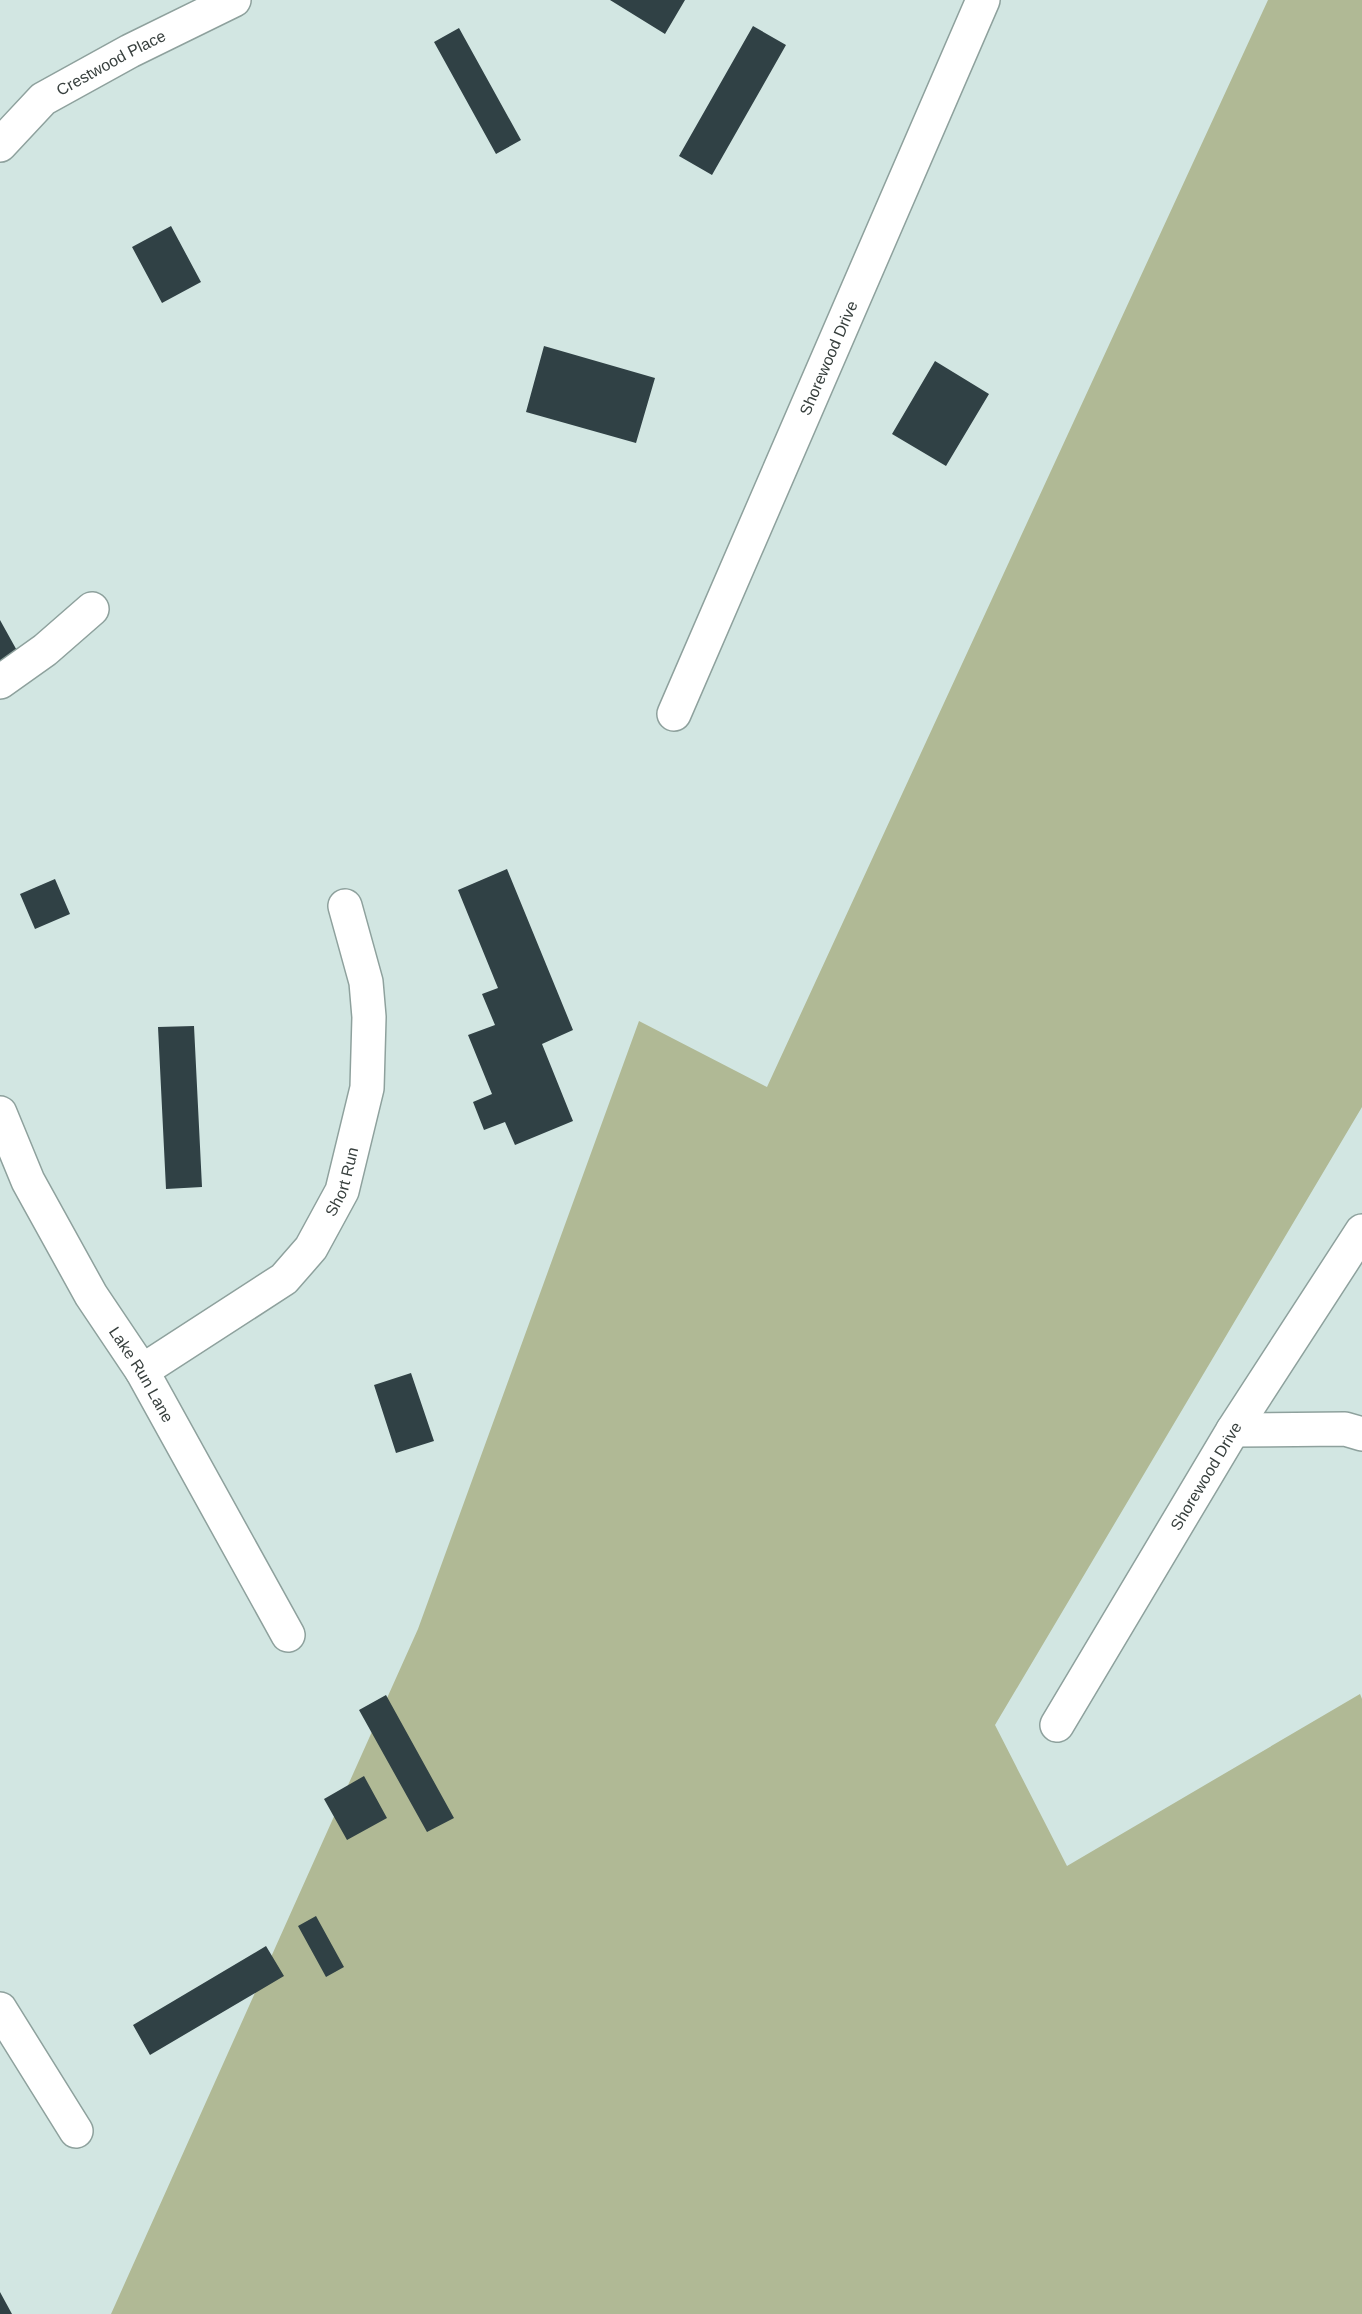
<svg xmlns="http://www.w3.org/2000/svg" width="1362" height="2314" viewBox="0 0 1362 2314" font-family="Helvetica,sans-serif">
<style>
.green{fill:#b0b995}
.building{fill:#304145}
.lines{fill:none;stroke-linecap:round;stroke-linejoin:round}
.minor-casing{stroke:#8ea19d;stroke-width:36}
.minor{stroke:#fff;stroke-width:33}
.labels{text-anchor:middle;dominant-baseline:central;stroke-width:6;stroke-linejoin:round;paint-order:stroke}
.street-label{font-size:16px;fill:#373f3d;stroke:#dff4ef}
</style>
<rect width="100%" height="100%" fill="#d2e6e2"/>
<path class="green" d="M1268,0H1362V1107L995,1725L1067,1866L1360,1694L1362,1699V2314H111L418,1629L639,1021L767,1087Z"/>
<path class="building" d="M610,0H685L665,34Z
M753,26L786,45L712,175L679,156Z
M459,28L521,140L496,154L434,42Z
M171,226L201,282L162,303L132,247Z
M544,346L655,378L636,443L526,412Z
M935,361L989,394L946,466L892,434Z
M0,620L20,656L0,667Z
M507,869L573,1030L542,1044L573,1121L515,1145L505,1122L484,1130L473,1102L492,1094L468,1035L495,1025L482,994L498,988L458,890Z
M55,879L70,914L35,929L20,894Z
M194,1026L202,1187L166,1189L158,1027Z
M411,1373L434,1441L396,1453L374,1385Z
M386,1695L454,1818L427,1832L359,1710Z
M364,1776L387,1818L347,1840L324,1799Z
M316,1916L344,1967L326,1977L298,1926Z
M266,1946L284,1976L150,2055L133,2025Z
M0,2292L12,2314H0Z"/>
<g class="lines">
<g class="minor-casing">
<g id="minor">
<path id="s1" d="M0,145L43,99L130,51L234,0"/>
<path d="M0,682L45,650L92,609"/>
<path id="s2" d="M674,714L983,0"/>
<path id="s3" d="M0,1113L28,1181L91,1295L142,1371L288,1635"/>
<path id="s4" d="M142,1371L284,1279L311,1248L342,1191L367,1088L369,1017L366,982L345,906"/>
<path d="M1233,1430L1345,1429L1362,1434"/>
<path id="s5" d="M1057,1725L1233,1430L1362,1231"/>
<path d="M0,2009L76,2131"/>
</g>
</g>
<use href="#minor" class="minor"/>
</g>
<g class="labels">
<g class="street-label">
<text stroke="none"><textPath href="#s1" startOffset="140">Crestwood Place</textPath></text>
<text stroke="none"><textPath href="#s2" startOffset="388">Shorewood Drive</textPath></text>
<text stroke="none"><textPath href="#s4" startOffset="284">Short Run</textPath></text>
<text stroke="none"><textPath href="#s3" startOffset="298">Lake Run Lane</textPath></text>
<text stroke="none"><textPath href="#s5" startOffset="290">Shorewood Drive</textPath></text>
</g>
</g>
</svg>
